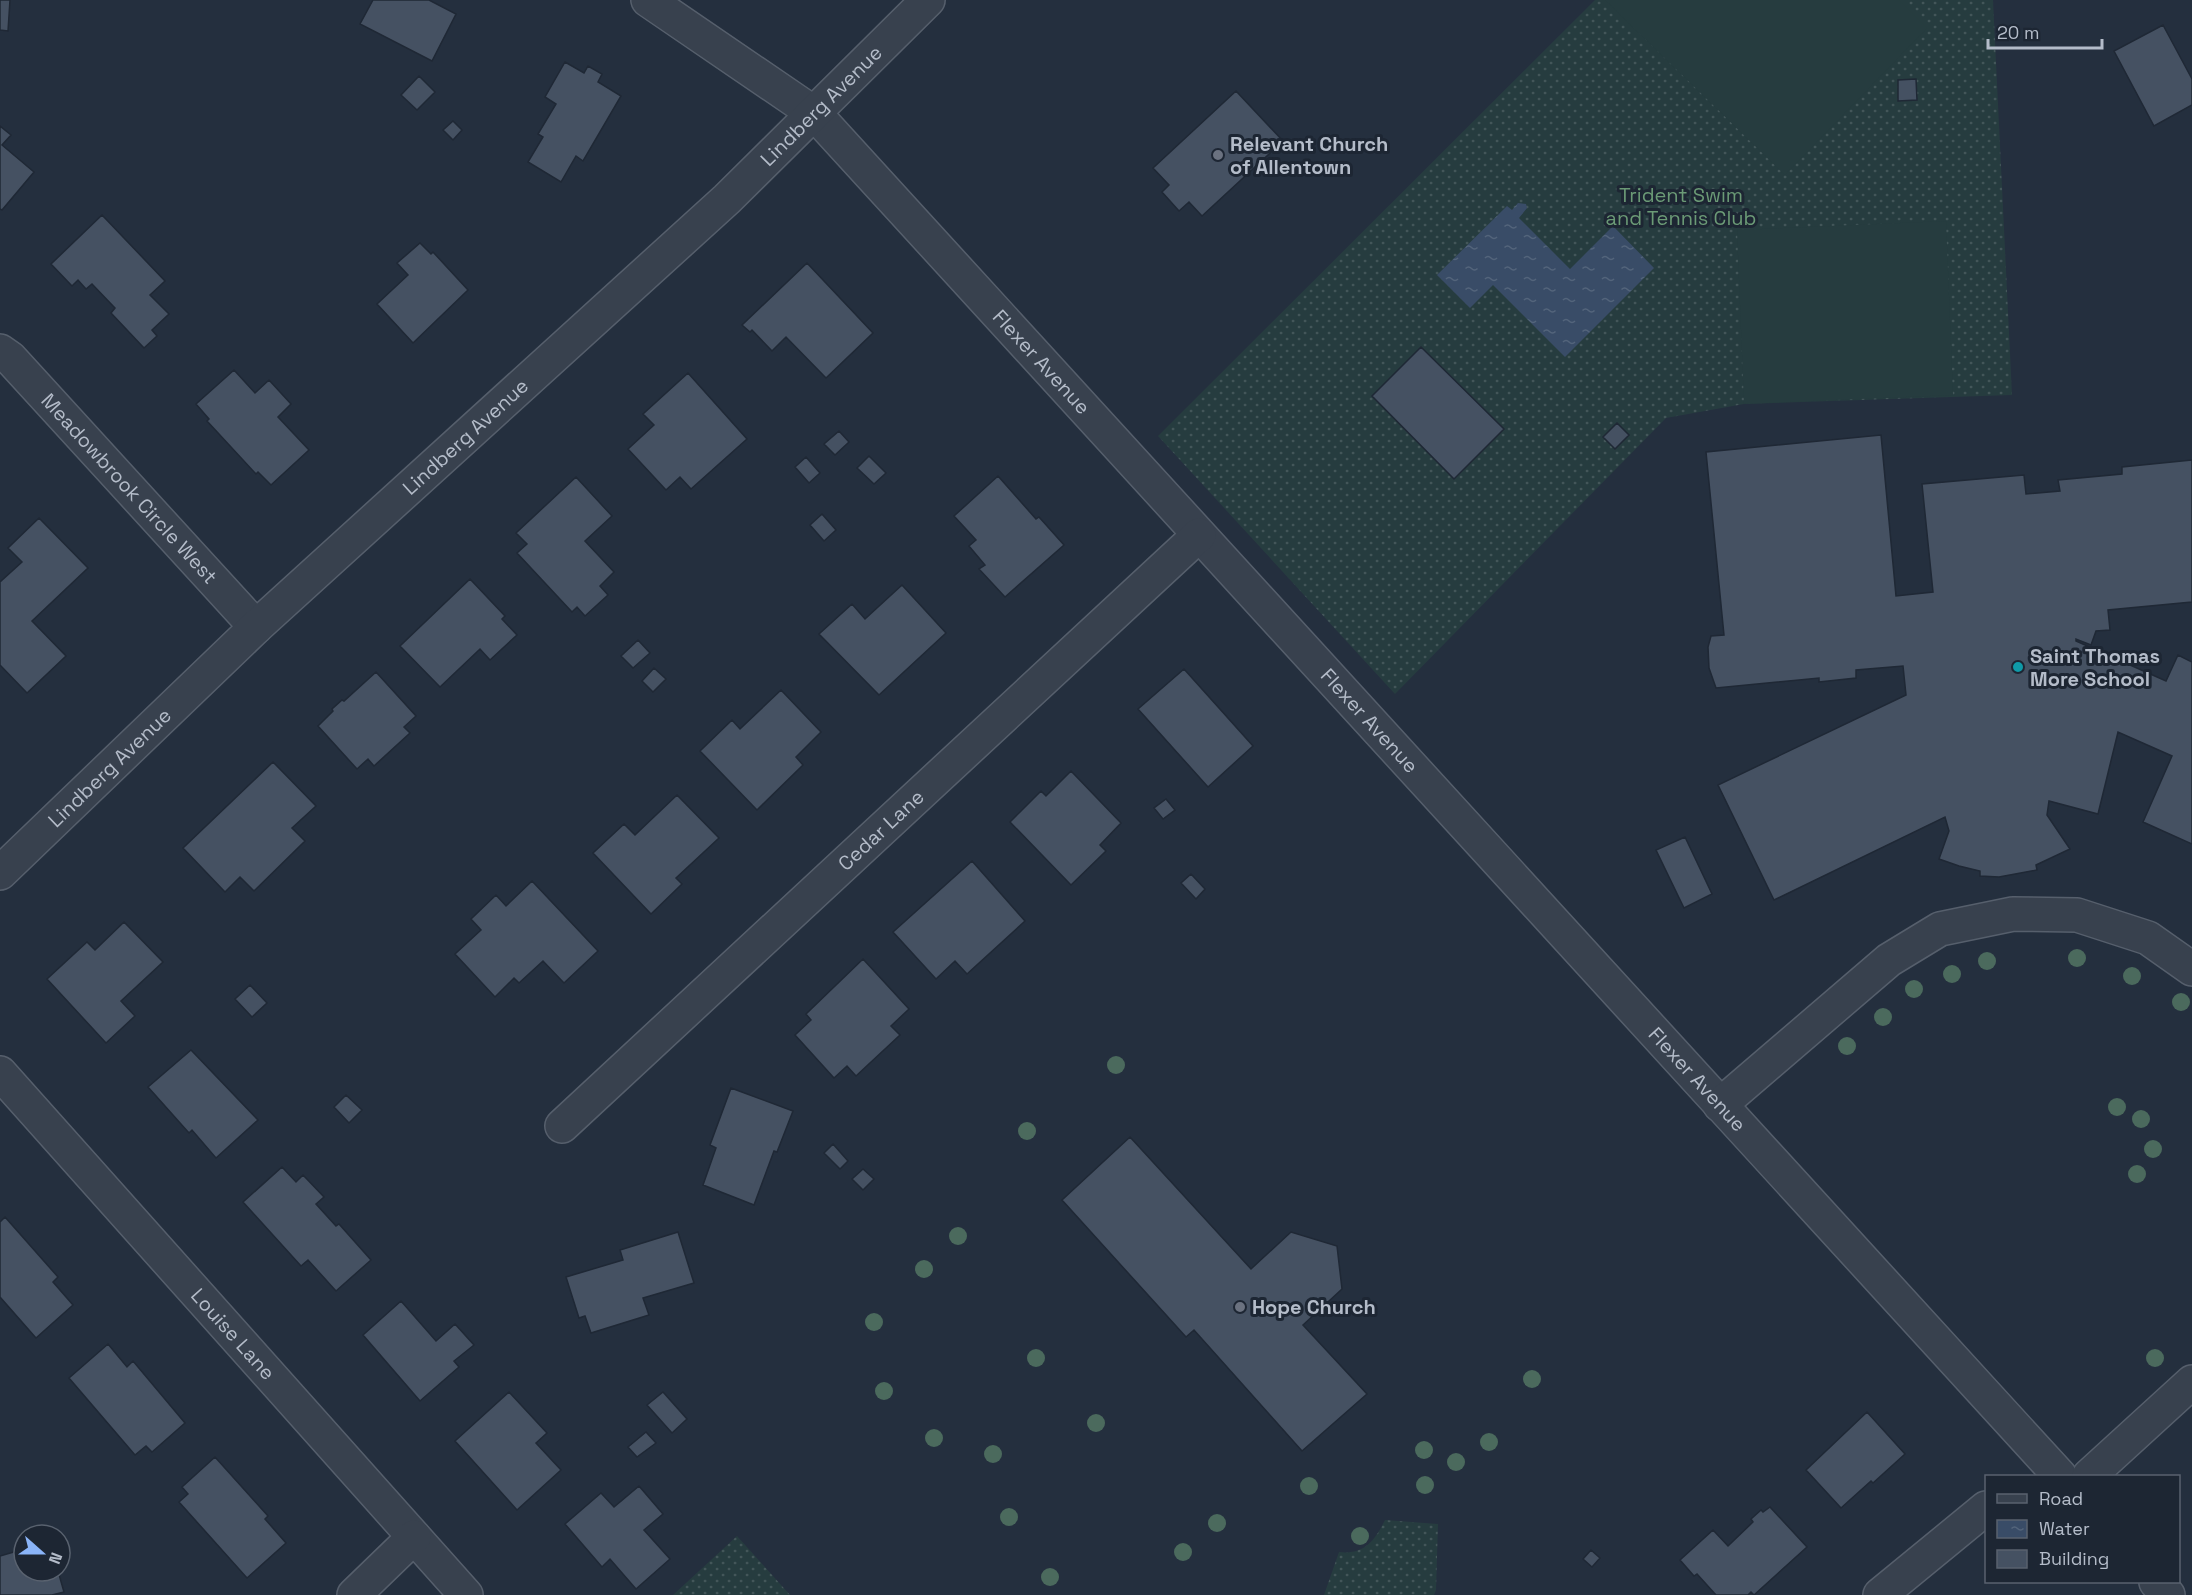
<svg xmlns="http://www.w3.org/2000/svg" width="2192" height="1595" viewBox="0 0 2192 1595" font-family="'Space Grotesk',sans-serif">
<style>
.grass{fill:url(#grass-dots)}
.pitch{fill:#263c3f}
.water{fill:url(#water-ripples)}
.building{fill:#455162;stroke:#1f2835;stroke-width:1.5}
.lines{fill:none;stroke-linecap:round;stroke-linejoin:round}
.minor-casing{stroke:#565f6c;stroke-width:36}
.minor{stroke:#38414e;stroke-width:33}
.tree{fill:#4b6a5d}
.worship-dot{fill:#6b7280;stroke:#1d2633;stroke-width:2}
.culture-dot{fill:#0f9aa8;stroke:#1d2633;stroke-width:2}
.labels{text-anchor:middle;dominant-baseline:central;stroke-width:6;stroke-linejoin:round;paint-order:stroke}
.street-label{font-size:20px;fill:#b4bcc9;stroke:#1d2633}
.poi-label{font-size:20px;font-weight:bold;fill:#b4bcc9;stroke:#1d2633;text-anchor:start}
.park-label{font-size:20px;fill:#6b9a76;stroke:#1d2633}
</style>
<defs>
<pattern id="grass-dots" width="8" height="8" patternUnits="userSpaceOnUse" patternTransform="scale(1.5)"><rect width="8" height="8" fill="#263c3f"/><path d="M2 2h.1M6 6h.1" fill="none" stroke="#435659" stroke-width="1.8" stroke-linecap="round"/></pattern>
<pattern id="water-ripples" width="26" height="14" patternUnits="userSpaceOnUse" patternTransform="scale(1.5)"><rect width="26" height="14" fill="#394c67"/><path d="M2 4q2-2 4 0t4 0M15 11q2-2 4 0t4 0" fill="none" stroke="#53647b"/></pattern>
</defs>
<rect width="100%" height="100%" fill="#242f3e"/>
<path class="grass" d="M1595,0H1993L2012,395L1744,404L1666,418L1395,694L1158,436Z
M1385,1520L1438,1524L1436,1590L1434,1595H1324L1339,1552C1365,1555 1375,1540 1385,1520Z
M737,1536L790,1595H673Z"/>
<path class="pitch" d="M1605,0H1899L1927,28L1785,175Z
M1946,221L1953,395L1744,404L1737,230Z"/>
<path class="water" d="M1518,203L1526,204L1527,208L1519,218L1570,269L1613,226L1654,268L1565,357L1493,285L1470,308L1437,275L1507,206L1512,210Z"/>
<path class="building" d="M0,0H10L8,31L0,30Z
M373,0H429L456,14L432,61L360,24Z
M2163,25L2192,79V105L2154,126L2114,51Z
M565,62L584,73L588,66L602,74L598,82L621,96L583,161L576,156L561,182L528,162L543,137L538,134L556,104L545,97Z
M419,76L435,92L417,110L401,95Z
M1916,79L1917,100L1898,101V80Z
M1236,91L1283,141L1202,216L1189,202L1179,211L1162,192L1169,185L1153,168Z
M453,121L462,130L453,140L443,130Z
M0,126L11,135L2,145L34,172L2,210L0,209Z
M102,215L165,281L150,295L169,314L152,330L157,336L144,348L111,313L115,308L92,284L86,289L78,280L72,286L51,264Z
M420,243L431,254L433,252L468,290L413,343L377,304L408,275L397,263Z
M807,263L873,333L826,378L786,337L772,351L752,330L750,332L742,325Z
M1421,347L1504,429L1454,479L1372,396Z
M234,370L255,393L269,380L291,404L278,417L309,450L271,485L258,472L256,474L207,421L209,419L196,404Z
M688,373L747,439L691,489L680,477L666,490L628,449L654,425L643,414Z
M1617,423L1629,435L1615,449L1603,437Z
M839,431L849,442L835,455L824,444Z
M1881,435L1896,596L1933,592L1922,484L2024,475L2026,494L2060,491L2058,480L2122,474V467L2192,460V602L2108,610L2110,630L2096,631L2091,645L2076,639V641L2166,681L2178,655L2192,662V844L2143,822L2172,756L2118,732L2098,814L2049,801L2047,815L2070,849L2036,865L2037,870L1999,877L1980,876V871L1959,866L1939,859L1949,831L1945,817L1774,900L1718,785L1906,695L1903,666L1856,670V678L1819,682V678L1716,688L1709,668L1708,647L1711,636L1724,635L1706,452Z
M869,456L886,473L874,484L857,468Z
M806,457L820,473L809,483L795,467Z
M998,476L1036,519L1039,517L1064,545L1005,597L979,569L985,565L969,546L976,540L954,516Z
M576,477L612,516L585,541L614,572L600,586L608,595L585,616L577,607L572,612L517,553L527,544L516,533Z
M822,514L836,530L824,541L810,525Z
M39,518L88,568L32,621L66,656L27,693L0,665V582L22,562L8,548Z
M470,579L505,616L502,619L517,635L490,660L480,649L440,687L400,646Z
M902,585L946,633L879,695L819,634L852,604L865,619Z
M638,640L650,653L633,668L621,656Z
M654,668L666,679L653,692L642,681Z
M1184,669L1253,746L1208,787L1138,709Z
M376,672L416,716L404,727L410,733L374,766L368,759L357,769L318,726L333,711L332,709L342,700L344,701Z
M781,690L821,732L796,757L803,765L757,810L700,751L732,720L740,729Z
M273,762L316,806L292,828L305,841L254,891L240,877L225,892L183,848Z
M1071,771L1121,823L1100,845L1106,851L1071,885L1010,822L1041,791L1046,796Z
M677,795L719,838L676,878L682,884L651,914L593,853L624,824L635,835Z
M1166,799L1175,810L1163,819L1154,808Z
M1685,837L1712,894L1684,908L1656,850Z
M972,861L1025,921L967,974L955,961L936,979L893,932Z
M1191,874L1205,889L1196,899L1181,883Z
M532,881L598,951L564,983L543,961L519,983L514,978L495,997L455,954L481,930L471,919L496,895L506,906Z
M124,922L163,962L121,1001L135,1016L106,1043L47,979L87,942L95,950Z
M863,959L909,1009L891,1026L900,1035L856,1076L847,1066L834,1078L795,1035L811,1020L806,1014Z
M250,985L267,1003L252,1017L235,999Z
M191,1050L258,1120L216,1158L192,1130L189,1133L148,1087Z
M731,1088L793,1111L777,1152L774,1151L754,1205L703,1185L716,1148L710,1145Z
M346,1095L362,1110L349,1123L334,1107Z
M1130,1137L1251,1269L1291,1232L1337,1246L1342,1289L1303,1325L1367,1394L1302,1451L1194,1330L1186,1337L1062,1200Z
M833,1144L848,1161L840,1169L824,1153Z
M282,1167L296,1182L303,1175L324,1197L316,1204L336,1226L339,1224L371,1260L336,1291L308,1260L301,1266L243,1202Z
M863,1169L874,1179L863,1190L852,1179Z
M5,1217L58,1277L53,1282L73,1305L36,1338L0,1297V1222Z
M678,1232L694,1283L643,1298L649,1315L591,1333L585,1316L579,1318L566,1277L623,1260L620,1250Z
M401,1301L436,1341L455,1324L474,1345L454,1361L459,1367L420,1401L363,1335Z
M108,1344L127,1367L133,1361L185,1423L152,1452L146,1446L135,1455L69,1378Z
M509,1392L547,1433L536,1443L561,1470L517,1510L455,1441Z
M663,1392L687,1419L672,1433L647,1405Z
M1867,1412L1905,1454L1873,1483L1871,1481L1841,1508L1806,1470Z
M646,1432L656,1443L637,1457L628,1447Z
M215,1457L268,1516L265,1519L286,1543L247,1578L179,1502L188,1494L182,1487Z
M639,1486L663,1514L644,1530L670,1559L636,1589L610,1559L602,1567L565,1524L601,1493L614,1507Z
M1770,1507L1807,1547L1754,1595L1751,1592L1748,1595H1716L1697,1574L1694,1576L1680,1560L1713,1530L1728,1546L1753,1522L1751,1519L1761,1510L1763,1512Z
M24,1549V1571H58L64,1592L52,1595H0V1556Z
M1591,1550L1600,1558L1592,1567L1583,1559Z"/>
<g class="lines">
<g class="minor-casing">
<g id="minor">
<path id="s1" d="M648,0L815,114L2060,1476"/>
<path id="s2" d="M0,351L10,358L256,627"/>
<path id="s3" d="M0,873L256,627L727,199L928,0"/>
<path id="s4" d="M0,1073L466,1595"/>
<path d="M1720,1105L1889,960L1940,929L2013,914L2077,915L2148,938L2192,969"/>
<path id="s5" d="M562,1126L1199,535"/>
<path d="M2089,1476L2192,1382"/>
<path d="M2156,1582L2168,1595"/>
<path d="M354,1595L414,1537"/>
<path d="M1880,1595L1986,1508"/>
</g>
</g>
<use href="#minor" class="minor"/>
</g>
<g class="tree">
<circle cx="2077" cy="958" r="9"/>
<circle cx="1987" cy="961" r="9"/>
<circle cx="1952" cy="974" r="9"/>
<circle cx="2132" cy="976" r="9"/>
<circle cx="1914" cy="989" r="9"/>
<circle cx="2181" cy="1002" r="9"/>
<circle cx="1883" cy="1017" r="9"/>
<circle cx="1847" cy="1046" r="9"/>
<circle cx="1116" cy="1065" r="9"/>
<circle cx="2117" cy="1107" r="9"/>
<circle cx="2141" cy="1119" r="9"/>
<circle cx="1027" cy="1131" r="9"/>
<circle cx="2153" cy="1149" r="9"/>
<circle cx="2137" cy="1174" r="9"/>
<circle cx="958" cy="1236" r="9"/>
<circle cx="924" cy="1269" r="9"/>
<circle cx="874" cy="1322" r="9"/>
<circle cx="1036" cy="1358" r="9"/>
<circle cx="2155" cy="1358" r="9"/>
<circle cx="1532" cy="1379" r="9"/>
<circle cx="884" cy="1391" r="9"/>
<circle cx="1096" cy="1423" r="9"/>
<circle cx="934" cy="1438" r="9"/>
<circle cx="1489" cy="1442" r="9"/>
<circle cx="1424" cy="1450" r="9"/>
<circle cx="993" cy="1454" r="9"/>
<circle cx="1456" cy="1462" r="9"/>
<circle cx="1425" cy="1485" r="9"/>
<circle cx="1309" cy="1486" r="9"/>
<circle cx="1009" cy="1517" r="9"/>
<circle cx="1217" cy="1523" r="9"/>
<circle cx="1360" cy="1536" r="9"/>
<circle cx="1183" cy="1552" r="9"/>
<circle cx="1050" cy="1577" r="9"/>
</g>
<g class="worship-dot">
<circle cx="1218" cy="155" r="6"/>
<circle cx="1240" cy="1307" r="6"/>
</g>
<circle class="culture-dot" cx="2018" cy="667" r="6"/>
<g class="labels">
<g class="street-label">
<text stroke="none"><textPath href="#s3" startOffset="1124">Lindberg Avenue</textPath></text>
<text stroke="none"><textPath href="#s1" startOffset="538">Flexer Avenue</textPath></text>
<text stroke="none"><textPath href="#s3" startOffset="638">Lindberg Avenue</textPath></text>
<text stroke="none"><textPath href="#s2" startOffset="189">Meadowbrook Circle West</textPath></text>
<text stroke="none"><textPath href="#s1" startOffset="1024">Flexer Avenue</textPath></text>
<text stroke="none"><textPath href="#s3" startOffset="152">Lindberg Avenue</textPath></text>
<text stroke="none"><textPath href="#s5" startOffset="435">Cedar Lane</textPath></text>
<text stroke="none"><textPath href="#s1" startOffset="1510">Flexer Avenue</textPath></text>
<text stroke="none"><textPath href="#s4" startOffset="350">Louise Lane</textPath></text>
</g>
<g class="poi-label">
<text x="1230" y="144">Relevant Church<tspan x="1230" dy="23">of Allentown</tspan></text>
<text x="2030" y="656">Saint Thomas<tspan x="2030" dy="23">More School</tspan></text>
<text x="1252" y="1307">Hope Church</text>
</g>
<g class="park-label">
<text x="1681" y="195">Trident Swim<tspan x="1681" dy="23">and Tennis Club</tspan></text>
</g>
</g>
<rect x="1985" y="1475" width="195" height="108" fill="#1d2633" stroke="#59626f" stroke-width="1.5"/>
<rect x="1997" y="1494" width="30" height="9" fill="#38414e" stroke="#59626f" stroke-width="1.5"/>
<text x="2039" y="1505" font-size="18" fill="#b4bcc9">Road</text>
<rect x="1997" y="1520" width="30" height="18" fill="url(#water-ripples)" stroke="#59626f" stroke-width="1.5"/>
<text x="2039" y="1535" font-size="18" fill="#b4bcc9">Water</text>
<rect x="1997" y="1550" width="30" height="18" fill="#455162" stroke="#59626f" stroke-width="1.5"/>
<text x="2039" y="1565" font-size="18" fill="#b4bcc9">Building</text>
<g transform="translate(42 1553) rotate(111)"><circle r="28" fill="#1d2633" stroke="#59626f" stroke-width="1.5"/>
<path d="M0-4.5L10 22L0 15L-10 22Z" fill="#8ab4f8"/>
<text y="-9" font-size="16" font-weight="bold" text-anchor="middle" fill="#b4bcc9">N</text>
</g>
<path d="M1988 39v9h114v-9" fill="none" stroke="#b4bcc9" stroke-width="3"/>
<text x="1997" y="39" font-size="18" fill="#b4bcc9" stroke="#1d2633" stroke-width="4.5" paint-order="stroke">20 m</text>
</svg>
